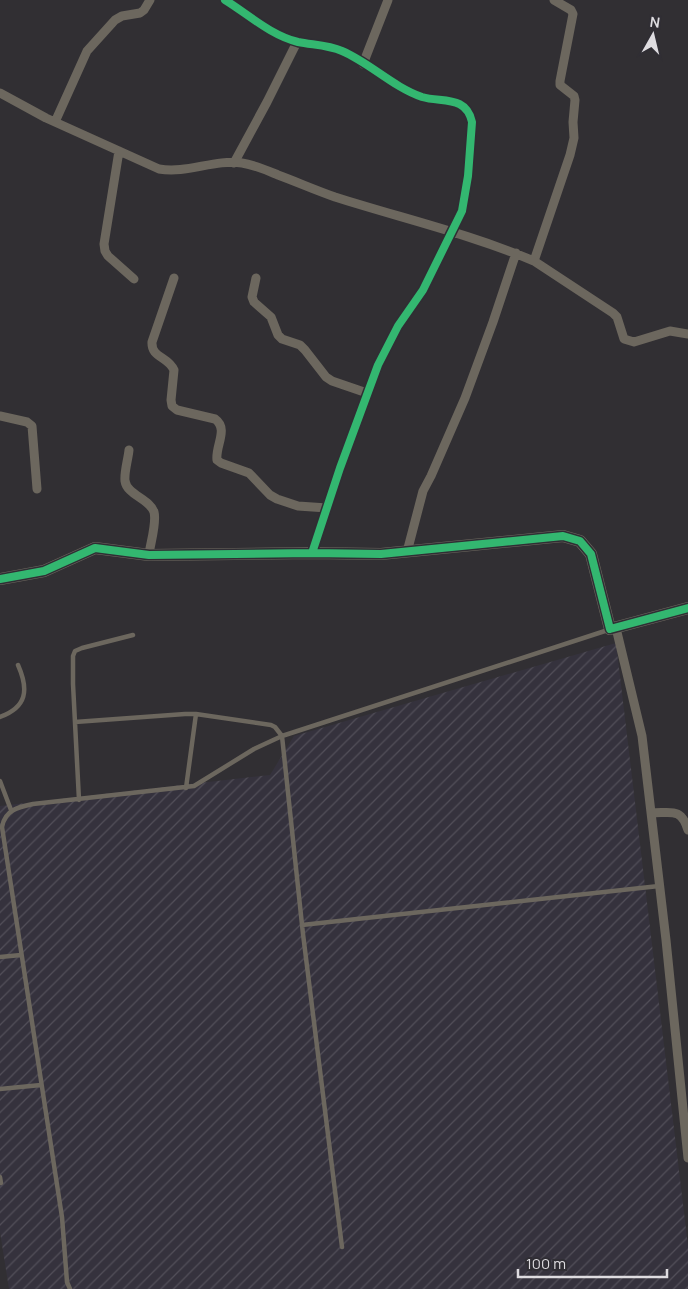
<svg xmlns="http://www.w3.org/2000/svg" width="688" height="1289" viewBox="0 0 688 1289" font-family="Manrope,sans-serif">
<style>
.industrial{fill:url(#industrial-furrows)}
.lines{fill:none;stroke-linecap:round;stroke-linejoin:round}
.lane{stroke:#6c675e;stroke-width:4.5}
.street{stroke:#6c675e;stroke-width:9}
.secondary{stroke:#6f6a60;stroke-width:12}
.cycleway-casing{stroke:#302e34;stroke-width:11}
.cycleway{stroke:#33b770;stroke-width:8}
</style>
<defs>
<pattern id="industrial-furrows" width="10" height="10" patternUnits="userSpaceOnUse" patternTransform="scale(1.25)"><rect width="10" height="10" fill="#35323d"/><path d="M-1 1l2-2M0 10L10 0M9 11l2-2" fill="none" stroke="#524f59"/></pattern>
</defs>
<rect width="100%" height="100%" fill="#312f33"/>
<path class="industrial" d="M616,643L688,1246V1289H9L0,1232V806L270,775L294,736Z"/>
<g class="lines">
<path class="lane" d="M0,717C27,707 29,690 18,665
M75,722L185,714H196L271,725L275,727L282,736L303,934L342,1247
M0,781L11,810
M186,788L196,714
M79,800L73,684V656L75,651L82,648L133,635
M302,925L659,886
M0,957L21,955
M0,1089L41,1085
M0,1177L1,1183
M70,1289L67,1282L62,1217L2,827C5,810 18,807 33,804L194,786L254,749L282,736L608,630"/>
<path class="street" d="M225,0C248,14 270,35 298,42C313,45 328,45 342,51C370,63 393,87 422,97C442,103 466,95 472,122L468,176L462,211L423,290L398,326L378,365L340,468L312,553
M554,0L571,10L573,14L560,81V85L574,96L575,100L573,122L574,138L570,155L534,261L613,313L617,317L624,339L634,342L670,331L688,334
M363,64L388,0
M0,93L46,118L159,169C187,174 214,159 242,163C255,165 266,170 278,175C297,182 315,190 335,197C401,218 470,234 534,261
M55,122L87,51L115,20L122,16L140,13L144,10L150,0
M119,151L104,244L105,251L108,256L134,279
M234,163L267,102L297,42
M174,278L152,342C151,358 168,356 174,370L171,400L172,406L177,410L215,419C229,429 215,446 217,460L221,463L249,473L270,495L277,499L298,506L327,508
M256,278L252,297L254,302L271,317L278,335L282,339L300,345L305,350L326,377L332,381L367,393
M0,416L27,422L32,426L37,489
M129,450C128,460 124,472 125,481C127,495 150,499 154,512C157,523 150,544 149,555
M407,552L423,491L431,476L465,398L493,322L516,253
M616,628L642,736L666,940L688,1158
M651,813C671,813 681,807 688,830"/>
<path class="secondary" d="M0,579L44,571L95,548L149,555L312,553L381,554L563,536L580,541L591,554L610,629L688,608"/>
<g class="cycleway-casing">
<path id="cycleway" d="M225,0C248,14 270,35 298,42C313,45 328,45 342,51C370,63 393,87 422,97C442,103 466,95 472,122L468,176L462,211L423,290L398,326L378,365L340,468L312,553
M0,579L44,571L95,548L149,555L312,553L381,554L563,536L580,541L591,554L610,629L688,608"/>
</g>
<use href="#cycleway" class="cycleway"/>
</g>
<g transform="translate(653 35) rotate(8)" stroke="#302e34" stroke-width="4" paint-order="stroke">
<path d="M0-4L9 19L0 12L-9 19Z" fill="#dedce0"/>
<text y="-8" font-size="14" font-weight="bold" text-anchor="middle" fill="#dedce0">N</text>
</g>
<path d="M518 1269v8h149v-8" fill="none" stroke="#dedce0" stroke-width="2.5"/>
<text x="526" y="1269" font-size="15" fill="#dedce0" stroke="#302e34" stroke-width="4" paint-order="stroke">100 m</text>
</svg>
